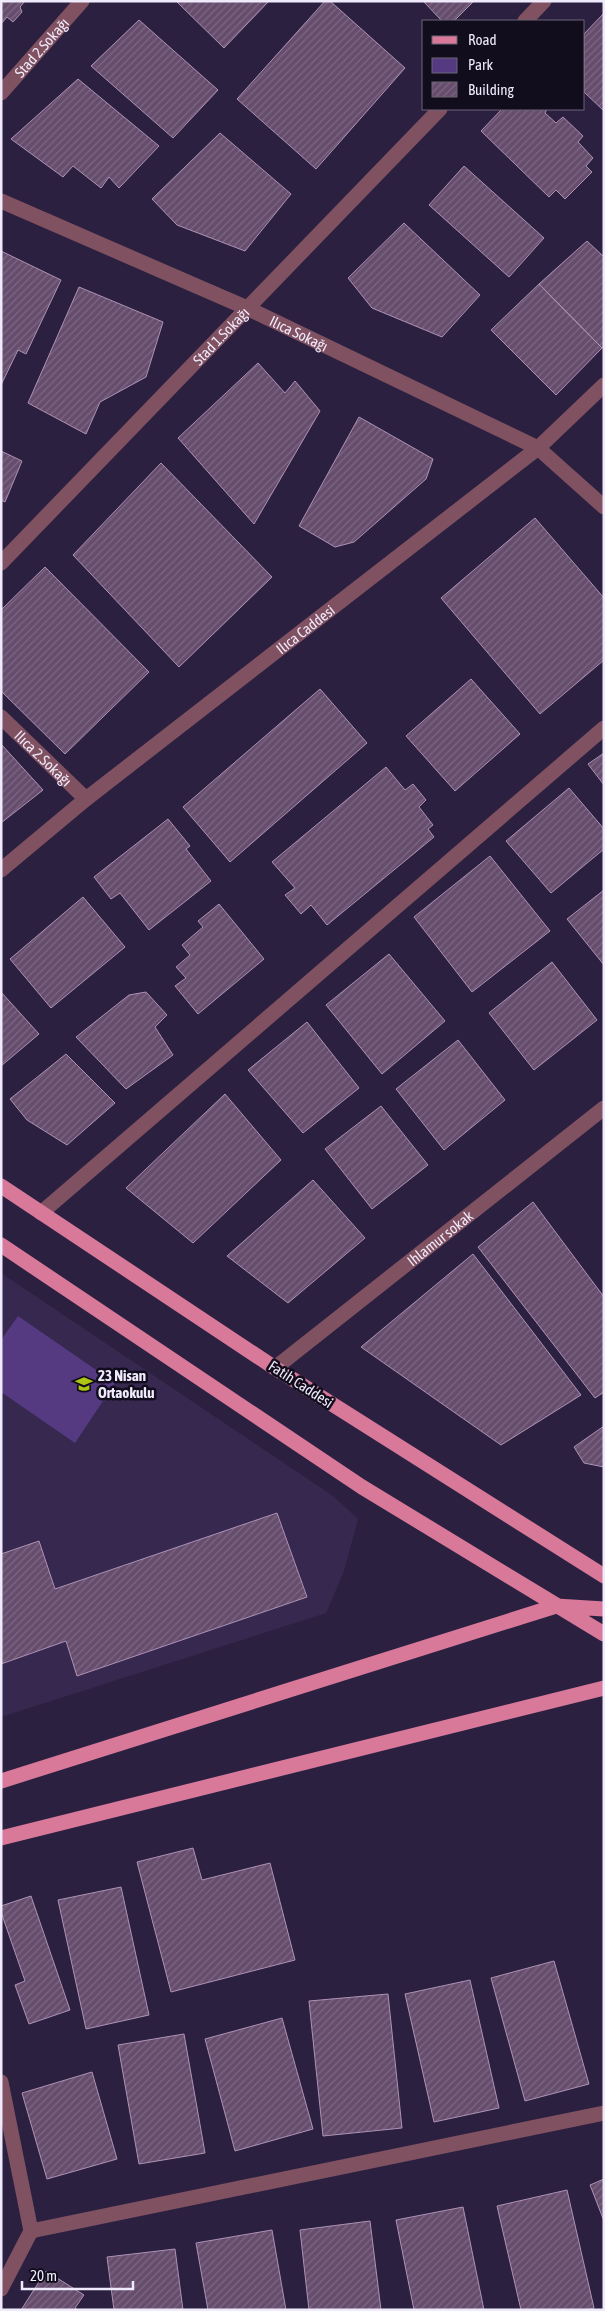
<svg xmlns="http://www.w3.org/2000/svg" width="605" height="2311" viewBox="0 0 605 2311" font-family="'Asap Condensed',sans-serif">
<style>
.built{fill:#36284f}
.green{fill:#553a82}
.building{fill:url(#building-hatch);stroke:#ae92b6}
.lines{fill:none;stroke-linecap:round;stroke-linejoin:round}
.minor{stroke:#805261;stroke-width:15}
.major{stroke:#d8799a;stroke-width:15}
.labels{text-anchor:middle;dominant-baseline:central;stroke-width:5;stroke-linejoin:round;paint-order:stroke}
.street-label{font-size:15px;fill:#efeafc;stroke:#120d1c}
.poi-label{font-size:15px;font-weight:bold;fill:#efeafc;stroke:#120d1c;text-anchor:start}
</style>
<defs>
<pattern id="building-hatch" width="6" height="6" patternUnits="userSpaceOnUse" patternTransform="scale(1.25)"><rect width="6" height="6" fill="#664d6d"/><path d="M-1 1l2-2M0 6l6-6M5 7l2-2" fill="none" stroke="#7c6783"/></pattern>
</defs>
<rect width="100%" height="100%" fill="#2c2041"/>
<path class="built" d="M1,1273L333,1496L358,1519L344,1571L326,1613L1,1717Z"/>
<path class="green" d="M18,1316L115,1383L75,1443L1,1392V1340Z"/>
<path class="building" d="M1,1H25L20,7L22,12L13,22L7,17L1,24Z
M176,1H269L224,48Z
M325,1H330L405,68L316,169L237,99Z
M423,1H474L454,21H442Z
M604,13V111L584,92V34Z
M139,20L218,90L173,138L91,66Z
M78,79L159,146L119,188L109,177L101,188L73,166L63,177L11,139Z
M502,109H547L545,113L556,123L563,117L583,136L578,142L593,158L586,166L592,172L565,199L556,190L549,197L481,131Z
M220,133L291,194L245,251L177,225L152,199Z
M464,166L544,238L509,277L429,205Z
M404,223L480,295L442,337L372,308L348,278Z
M587,241L604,257V346L602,348L539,284Z
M1,251L61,280L26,354L18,350L1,385Z
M539,284L602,348L556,395L491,330Z
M79,287L163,322L146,377L100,402L86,434L28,403Z
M258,363L285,393L295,381L320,411L254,524L178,438Z
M359,417L433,459L426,479L354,542L335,547L299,526Z
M1,451L22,461L5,502L1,500Z
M161,463L272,577L179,667L73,555Z
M535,518L604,598V660L540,714L441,598Z
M45,567L149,672L65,754L1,691V610Z
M471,679L520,734L455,791L406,736Z
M320,689L367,743L230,862L183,807Z
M1,744L43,790L1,823Z
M604,753V785L588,764Z
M386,767L405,790L413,784L426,800L419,807L433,825L428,829L434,837L327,925L311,905L301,914L285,895L295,888L272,862Z
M569,788L604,829V849L551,893L506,841Z
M168,819L190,846L186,849L211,881L149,930L120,893L111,899L94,877Z
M490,856L550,931L472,992L414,917Z
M604,890V965L567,919Z
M83,897L125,947L51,1008L10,959Z
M219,904L264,959L198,1014L175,986L186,978L176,967L190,955L182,945L203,927L198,921Z
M389,954L445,1021L382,1074L326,1005Z
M552,962L597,1020L534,1070L489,1013Z
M1,992L39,1034L1,1066Z
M146,992L167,1015L155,1027L173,1055L126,1089L76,1037L129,995Z
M307,1022L359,1088L303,1133L248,1070Z
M458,1040L505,1100L444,1150L396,1089Z
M66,1054L115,1103L67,1145L27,1120L10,1099Z
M225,1094L281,1160L193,1243L126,1188Z
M381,1106L428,1165L372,1209L325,1149Z
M313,1180L365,1238L288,1303L227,1256Z
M533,1202L604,1297V1392L595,1398L478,1247Z
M473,1254L581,1395L501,1445L361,1347Z
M604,1426V1467L584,1463L574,1447Z
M277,1513L307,1597L77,1676L66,1641L1,1664V1554L39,1541L55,1589Z
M193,1848L202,1880L270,1863L295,1960L171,1992L137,1862Z
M121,1887L149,2015L86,2029L58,1900Z
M31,1896L70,2010L29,2024L15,1985L25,1981L1,1912V1906Z
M554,1961L589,2084L525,2101L491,1978Z
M470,1980L499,2108L434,2122L405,1994Z
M388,1994L402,2128L323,2136L309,2001Z
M282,2018L313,2129L235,2151L205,2039Z
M184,2034L205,2153L139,2164L118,2045Z
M92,2072L117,2159L47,2179L22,2093Z
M604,2179V2221L590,2185Z
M567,2190L594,2308L586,2310H521L497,2206Z
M463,2207L484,2310H414L396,2220Z
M370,2221L381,2310H309L300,2230Z
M272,2230L286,2310H208L196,2243Z
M175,2249L183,2310H114L107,2257Z
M46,2271L84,2295L75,2308L78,2310H21Z"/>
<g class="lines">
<g class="minor">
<path d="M525,21L544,1"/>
<path id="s1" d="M1,93L82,1"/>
<path id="s2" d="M1,201L247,308L538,448L604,507"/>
<path id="s3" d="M1,563L440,109"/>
<path id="s4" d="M1,717L86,799"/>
<path id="s5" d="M1,870L86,799L538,448L604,385"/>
<path d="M41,1213L604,728"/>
<path id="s6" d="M275,1368L604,1108"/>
<path d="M1,2082L31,2231L1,2289"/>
<path d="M31,2231L604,2113"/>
</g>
<path class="major" d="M1,1186L275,1368L604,1576
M1,1245L362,1487L604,1634
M1,1781L556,1606L604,1609
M1,1838L604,1688"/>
</g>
<defs>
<g id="school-bare" transform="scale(1.35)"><path d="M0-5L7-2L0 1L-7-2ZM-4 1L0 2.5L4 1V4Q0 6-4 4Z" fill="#acc611" stroke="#120d1c" stroke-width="2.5" paint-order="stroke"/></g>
</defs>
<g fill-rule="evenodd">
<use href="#school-bare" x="84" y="1384"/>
</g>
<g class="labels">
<g class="street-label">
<text stroke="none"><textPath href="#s1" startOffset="61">Stad 2.Sokağı</textPath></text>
<text stroke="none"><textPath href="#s2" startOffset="326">Ilıca Sokağı</textPath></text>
<text stroke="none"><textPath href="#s3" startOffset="316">Stad 1.Sokağı</textPath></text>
<text stroke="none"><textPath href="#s5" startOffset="388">Ilıca Caddesi</textPath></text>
<text stroke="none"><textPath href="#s4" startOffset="59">Ilıca 2.Sokağı</textPath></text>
<text stroke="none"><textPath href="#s6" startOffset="210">Ihlamur sokak</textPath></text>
<text transform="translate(301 1384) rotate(33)">Fatih Caddesi</text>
</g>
<g class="poi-label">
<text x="98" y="1375">23 Nisan<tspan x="98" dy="17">Ortaokulu</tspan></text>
</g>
</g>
<rect width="605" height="2311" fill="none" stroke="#efeafc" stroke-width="5"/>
<rect x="422" y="20" width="162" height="90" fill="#120d1c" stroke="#6a6576"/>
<rect x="432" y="36" width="25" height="8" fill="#d8799a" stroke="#6a6576"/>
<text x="468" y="45" font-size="15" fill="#efeafc">Road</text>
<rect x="432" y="58" width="25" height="15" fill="#553a82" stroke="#6a6576"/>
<text x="468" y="70" font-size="15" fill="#efeafc">Park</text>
<rect x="432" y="82" width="25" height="15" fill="url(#building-hatch)" stroke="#6a6576"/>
<text x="468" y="95" font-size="15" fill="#efeafc">Building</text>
<path d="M22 2281v8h111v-8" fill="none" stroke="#efeafc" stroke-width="2.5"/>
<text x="30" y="2281" font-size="15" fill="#efeafc" stroke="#120d1c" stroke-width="4" paint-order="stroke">20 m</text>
</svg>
